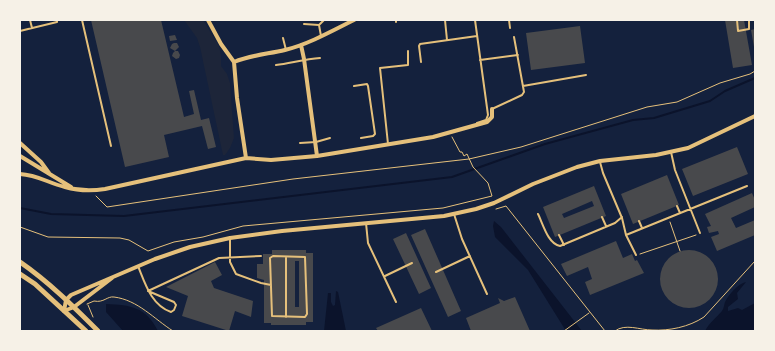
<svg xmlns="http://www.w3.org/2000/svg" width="775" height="351" viewBox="0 0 775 351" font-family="'Exo 2',sans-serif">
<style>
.green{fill:#1d2539}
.water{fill:#0b132b}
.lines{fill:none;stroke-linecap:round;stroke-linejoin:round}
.stream{stroke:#0b132b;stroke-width:2}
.building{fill:#48494c;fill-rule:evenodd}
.path{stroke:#e5c07b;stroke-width:1}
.service{stroke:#e5c07b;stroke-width:2}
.minor{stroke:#e5c07b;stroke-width:4}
.tertiary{stroke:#e5c07b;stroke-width:5}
</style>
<rect width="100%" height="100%" fill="#14213d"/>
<path class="green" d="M184,20H203L219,46L221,56V66L227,74L230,83L234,138L230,148L225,155H223L200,47L197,38Z"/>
<path class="water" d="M494,221L501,227L582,331H566L528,270L495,237L493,226Z
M746,282L737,293L738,299L728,307V311L738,308L742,310L755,303V331H705C709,323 716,318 722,311C724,308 724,305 725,302C729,294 738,284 746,282Z
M336,291L338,292L346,331H324L328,293H331V302L333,306L335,305Z
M106,304C131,305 146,307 158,331H123L106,312Z"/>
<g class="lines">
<path class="stream" d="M20,208L51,214L124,216L452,177L545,144L633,120L654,118L710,101L725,91L755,78"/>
</g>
<path class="building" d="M91,20H161L184,117L194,114L189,91L194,90L201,120L209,118L216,147L208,149L202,126L164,135L169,157L125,167Z
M725,20H744L752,65L733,68Z
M580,26L585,63L531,70L526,33Z
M755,29V47H754L751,30Z
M175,35L177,40L170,41L169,36Z
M174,43H177L179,47L175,51H178L180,55L179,58L176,59L172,56L173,53L175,51L170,48L172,44Z
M737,147L748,174L693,196L682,169Z
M667,175L679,205L633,224L621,194Z
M594,186L606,216L555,237L543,207ZM592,201L594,206L564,218L562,214Z
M752,193L755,200V207L731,218L736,228L755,220V235L717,251L711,237L719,234L718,231L709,233L707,227L711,226L705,214Z
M425,229L461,311L448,317L411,235Z
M406,233L431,288L419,294L393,239Z
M616,241L623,258L632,254L635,261L637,260L644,273L590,295L585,282L592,279L588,267L567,276L561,264Z
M660 279a29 29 0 1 1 58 0a29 29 0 1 1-58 0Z
M272,250H306V253H313V322H306V325H271V323H264V280L257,278V264H263V254H272ZM295,261H299V307H295Z
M215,262L222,275L211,281L214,288L253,301L251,317L235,311L229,331L182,316L188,296L166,287Z
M515,297L530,331H471L466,318L500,303L498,298L504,301Z
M421,308L432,331H378L376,328Z"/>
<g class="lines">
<path class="path" d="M96,196L107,207L293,179L469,159L521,147L647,107L677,102L720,83L750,74L755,71
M496,209L506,206L605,331
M670,222L680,251
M20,227L48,237L120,238L129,240L148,251L174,242L203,237L243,226L443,208L492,196L488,183L473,167L467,154L464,156L462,152H460L452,137
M640,254L696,235
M87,304L94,301C104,303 107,296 114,297C138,300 154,319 173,331
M88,305L93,317
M564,331L589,313
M615,331C625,323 640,330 652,330C669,331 689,327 704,317L755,261"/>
<path class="service" d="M30,20L32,28
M82,20L111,146
M396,20V22
M445,20L447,40
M475,20L488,115L486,120L477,123L478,125
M509,20L510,28
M737,20L738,31L749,29V20
M304,24L319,25L321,36
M319,25L324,20
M20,31L57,22V20
M283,38L286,50
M480,60L518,55
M421,62L419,46L420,44L477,36
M276,65C291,63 305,59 320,58
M354,86L367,84L368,86L375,134L373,136L361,138
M523,86L586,75
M492,109L522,95L524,92L514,37
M300,143L316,142L330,138
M388,144L380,68L408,65V51
M671,152L675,170L700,233
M600,162L603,173L622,218L626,235L636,255
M677,206L680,213
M454,214L462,239L487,294
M538,214C543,224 548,244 560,246L615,223L622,217
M602,217L606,226
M639,221L642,228
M366,223L368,243L396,302
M559,235L564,245
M626,235L747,186
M230,239V262L236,274L261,283L271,285
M273,256L305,257L307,314L305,317L272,316L270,258Z
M138,266C145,283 151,305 171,312L174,310L176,305L174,302L148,291
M436,272L470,256
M385,276L412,263
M148,291L219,258L261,256
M286,317V257"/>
<path class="minor" d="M208,20L221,44L234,62L237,98L246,158
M301,45L304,59L317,156
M234,62C251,55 268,54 285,50C309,44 332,31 354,20
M20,143L41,162L49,173
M20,156L71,187
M20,174C38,175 48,183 65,187C79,191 92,191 105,189L246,158L271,160L317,156L433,137L487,122L492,117V109
M112,278L74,307L64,311L66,300L71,295L155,259L190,247L230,238L282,231L444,216L476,209L494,203L533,184L577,167L600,161L656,155L688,148L755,116"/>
<path class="tertiary" d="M20,262C49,282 74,307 98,331
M20,274L35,284L86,331"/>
</g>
<rect width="775" height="351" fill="none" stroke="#f6f1e7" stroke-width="42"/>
</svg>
